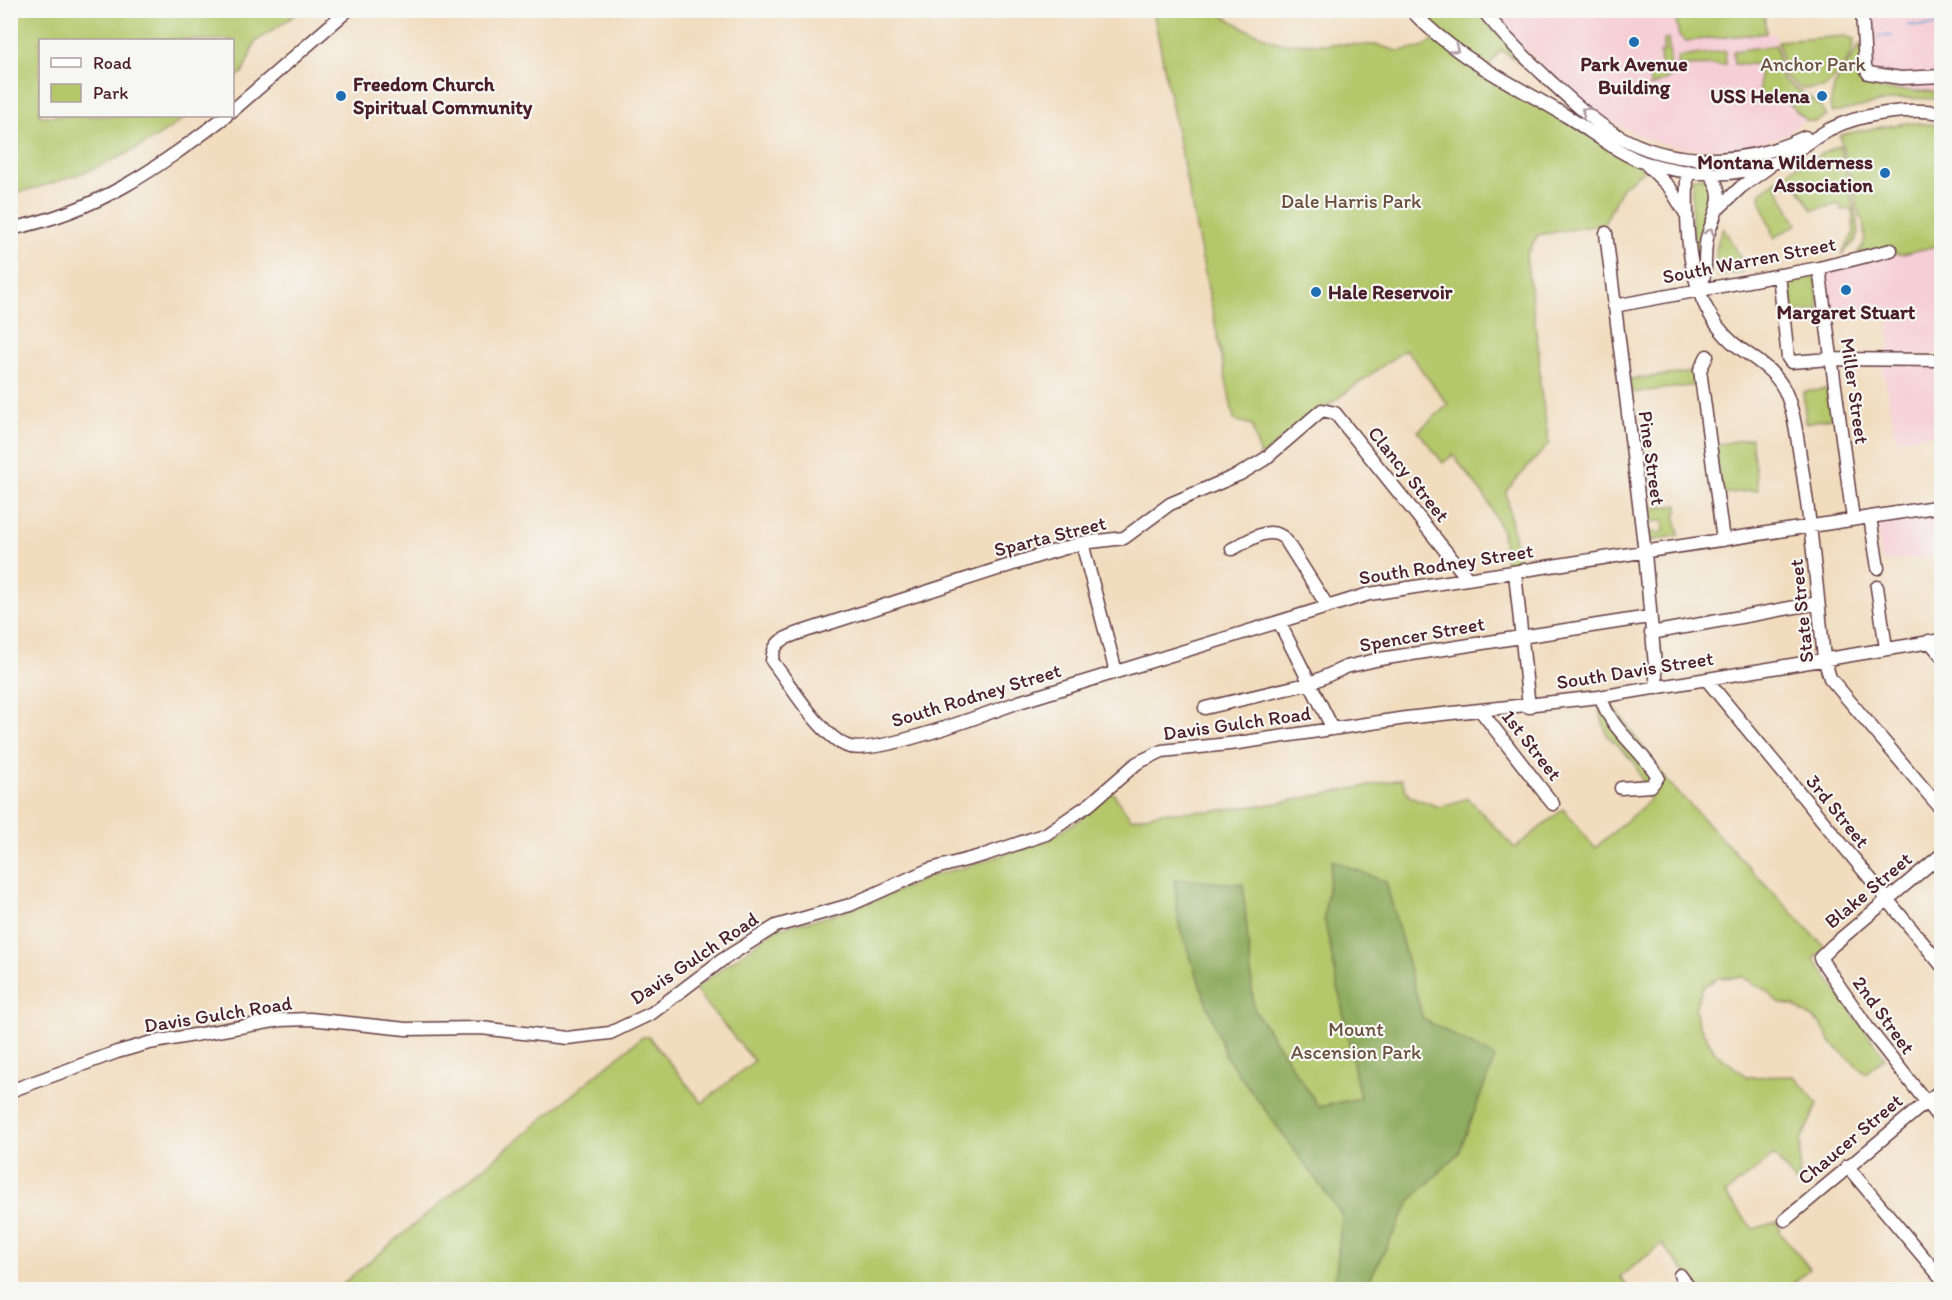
<svg xmlns="http://www.w3.org/2000/svg" width="1952" height="1300" viewBox="0 0 1952 1300" font-family="Itim,sans-serif">
<style>
.built{fill:#f6cfd6}
.green{fill:#b4c76b;stroke:#7f734b;stroke-width:1.5}
.forest{fill:#8fac5f;stroke:#6c6645;stroke-width:1.5}
.lines{fill:none;stroke-linecap:round;stroke-linejoin:round}
.stream{stroke:#66a8da;stroke-width:2}
.minor-casing{stroke:#633b41;stroke-width:15}
.minor{stroke:#fff;stroke-width:12}
.oneway{stroke:#ae9aa0}
.poi-dot{fill:#1f6fb2;stroke:#f6f6f2;stroke-width:2}
.labels{text-anchor:middle;dominant-baseline:central;stroke-width:4.5;stroke-linejoin:round;paint-order:stroke}
.poi-label{font-size:20px;font-weight:bold;fill:#4a1f2b;stroke:#f6f6f2}
.park-label{font-size:20px;fill:#6a513e;stroke:#f6f6f2}
.street-label{font-size:20px;fill:#4a1f2b;stroke:#f6f6f2}
</style>
<rect width="100%" height="100%" fill="#f6f6f2"/>
<filter id="ink" filterUnits="userSpaceOnUse"><feTurbulence type="fractalNoise" baseFrequency=".0167" numOctaves="2"/><feDisplacementMap in="SourceGraphic" scale="12" xChannelSelector="R" yChannelSelector="G"/><feConvolveMatrix kernelMatrix="1 2 1 2 8 2 1 2 1" color-interpolation-filters="sRGB"/></filter>
<filter id="wash" filterUnits="userSpaceOnUse"><feTurbulence type="fractalNoise" baseFrequency=".008" numOctaves="4" result="noise"/><feDisplacementMap in="SourceGraphic" scale="24" xChannelSelector="R" yChannelSelector="G"/><feGaussianBlur stdDeviation="1.35" result="paint"/><feColorMatrix in="noise" values="0 0 0 0 0 0 0 0 0 0 0 0 0 0 0 0 0 1.4 0 .05"/><feComposite in="paint" operator="in"/></filter>
<g filter="url(#wash)">
<rect width="100%" height="100%" fill="#f1dcbe"/>
<path class="built" d="M1489,11H1674L1675,18L1686,41L1775,33L1782,79L1792,105L1805,119L1787,134L1747,147L1688,149L1645,139L1594,112L1523,48Z
M1865,11H1941V92L1878,90L1870,62Z
M1941,245V354H1889V314L1829,312L1825,272Z
M1882,363L1941,364V434L1896,439Z
M1941,511V554L1884,562L1881,557L1876,522Z"/>
<path class="green" d="M10,11L11,10L301,11L255,42L243,72L233,80L232,40H40V116H187C137,155 73,180 11,194Z
M1153,11H1215L1246,29L1279,43L1378,45L1397,51L1421,48L1436,39L1487,77L1548,109L1645,169L1622,187L1604,224L1538,235L1526,255L1539,353L1540,385L1549,444L1506,491L1519,564L1506,566L1502,531L1486,498L1453,455L1443,463L1418,431L1448,405L1406,349C1357,385 1307,419 1260,457L1252,425L1234,420Z
M1416,11H1476L1532,70L1501,50L1487,68Z
M1674,11H1764L1766,33L1686,41L1679,36Z
M1845,36L1854,39C1853,59 1838,75 1824,88L1802,89L1785,77L1778,41Z
M1668,38L1672,77L1650,87L1649,70L1661,69L1660,52H1664V40Z
M1860,44L1870,78L1879,89L1941,92V99L1900,98L1833,113L1830,106L1834,86Z
M1776,45L1782,79L1816,102L1827,116L1815,122L1807,121L1783,98L1760,95L1758,64H1734L1733,51Z
M1725,51L1726,65L1678,66V57Z
M1908,123L1941,125V245L1903,254L1858,252C1868,242 1864,234 1863,220L1860,218L1840,136C1845,132 1895,125 1908,123Z
M1840,145L1859,230L1856,240L1841,255L1854,232L1852,209L1842,210L1839,204L1812,210L1794,180L1777,187L1797,224L1774,238L1760,198L1761,192L1793,168Z
M1705,177L1714,195L1700,277L1692,225V178Z
M1723,228L1739,254L1742,272L1719,277C1713,260 1715,244 1723,228Z
M1815,276L1819,310L1793,313L1789,280Z
M1696,372L1697,385L1631,393L1629,379Z
M1828,389L1832,418L1806,423L1803,392Z
M1751,438L1758,490L1721,494L1715,445Z
M1678,505V512L1675,513L1679,535L1650,541L1649,532L1660,533L1664,530L1663,520L1647,523L1646,509Z
M1597,703H1611L1668,782L1825,947L1814,959L1885,1058L1865,1073L1831,1043L1820,1023L1794,1006L1778,1003L1767,991L1742,977L1718,978L1704,986L1695,1007L1698,1023L1715,1052L1747,1077L1794,1076L1818,1104L1801,1140L1799,1186L1774,1155L1725,1194L1753,1229L1776,1222L1781,1229L1779,1231L1810,1269L1786,1289H1699L1662,1244L1620,1277L1630,1290H335L642,1037H649L702,1103L754,1061L694,989L778,928L823,918L886,896L931,876L969,866L1045,841L1081,819L1111,790L1131,819L1163,812L1212,811L1279,803L1401,779L1409,796L1439,807L1468,798L1515,848L1563,809L1595,848L1650,800L1635,763L1607,735Z"/>
<path class="forest" d="M1332,860L1386,882L1423,1019L1495,1057L1459,1153L1411,1200L1371,1277V1289H1337L1335,1281L1342,1215L1226,1057L1179,926L1174,879L1243,884L1254,1009L1319,1107L1360,1098L1324,917Z"/>
<g class="lines">
<path class="stream" d="M1908,25L1940,26
M1879,36H1892"/>
</g>
</g>
<g filter="url(#ink)">
<g class="lines">
<g class="minor-casing">
<path id="minor" d="M1411,10C1456,59 1513,83 1568,117C1591,131 1622,156 1646,163C1687,175 1736,179 1776,162C1795,154 1812,139 1830,129C1860,114 1908,107 1942,113
M1483,10C1503,36 1526,58 1549,80C1573,102 1599,127 1628,141C1682,168 1752,163 1805,137
M1862,10L1865,66L1868,73L1901,78L1942,76
M232,111L348,10
M1647,165L1670,188L1686,214
M1687,171C1686,230 1685,299 1732,342C1751,358 1774,368 1785,391C1795,413 1797,439 1801,462C1812,527 1817,592 1824,658L1830,678L1942,810
M1719,208L1741,187L1769,167
M10,229C99,211 156,169 226,116
M1606,233L1645,553L1657,688
M1819,268L1853,519
M1779,275L1788,358L1791,362L1830,359L1942,360
M1700,289C1708,272 1703,256 1707,238C1714,211 1731,195 1705,168
M1614,306L1819,268L1891,250
M1707,356L1700,370L1723,540
M1870,517L1878,568
M1082,543L1116,672
M1232,549C1249,541 1269,524 1285,539L1328,607
M1515,573L1529,707
M1468,579L1335,413L1322,410L1265,459L1240,474L1170,504L1124,538L1082,543L1038,556L799,633C782,639 773,642 772,661C790,684 820,735 847,746C874,757 988,713 1019,702L1369,594L1942,506
M1877,587L1886,648
M1279,622L1333,729
M1651,633L1818,603
M1929,641L1942,656
M1706,679L1942,966
M1601,697C1610,730 1641,748 1658,777L1651,786L1621,788
M1205,708L1311,683L1346,667L1380,659L1649,617
M1480,710L1553,804
M1942,854L1832,946L1820,958L1868,1028L1942,1122
M10,1091L117,1052L149,1043L280,1020L310,1019L406,1029L481,1028L566,1038L610,1033L652,1013L722,960L776,926L850,905L928,870L984,855L1046,834L1090,804L1137,763L1162,751L1238,743L1406,718L1599,697L1942,640
M1847,1166L1942,1279
M1785,1220L1942,1089
M1680,1275L1691,1290"/>
</g>
<use href="#minor" class="minor"/>
</g>
<defs><path id="oneway-chevron" d="M-2-3.5L2.5 0L-2 3.5" fill="none" stroke-width="1.6" stroke-linecap="round" stroke-linejoin="round" transform="scale(1.5)"/></defs>
<g class="oneway">
<use href="#oneway-chevron" transform="translate(1455 49) rotate(37)"/>
<use href="#oneway-chevron" transform="translate(1585 111) rotate(-141)"/>
<use href="#oneway-chevron" transform="translate(1710 232) rotate(-71)"/>
</g>
</g>
<g class="poi-dot">
<circle cx="1634" cy="42" r="6"/>
<circle cx="341" cy="96" r="6"/>
<circle cx="1822" cy="96" r="6"/>
<circle cx="1885" cy="173" r="6"/>
<circle cx="1846" cy="290" r="6"/>
<circle cx="1316" cy="292" r="6"/>
</g>
<g class="labels">
<g class="poi-label">
<text x="1634" y="64">Park Avenue<tspan x="1634" dy="23">Building</tspan></text>
<text x="353" y="84" text-anchor="start">Freedom Church<tspan x="353" dy="23">Spiritual Community</tspan></text>
<text x="1810" y="96" text-anchor="end">USS Helena</text>
<text x="1873" y="162" text-anchor="end">Montana Wilderness<tspan x="1873" dy="23">Association</tspan></text>
<text x="1328" y="292" text-anchor="start">Hale Reservoir</text>
<text x="1846" y="312">Margaret Stuart</text>
</g>
<g class="park-label">
<text x="1813" y="64">Anchor Park</text>
<text x="1351" y="201">Dale Harris Park</text>
<text x="1356" y="1029">Mount<tspan x="1356" dy="23">Ascension Park</tspan></text>
</g>
<g class="street-label">
<text transform="translate(1749 260) rotate(-11)">South Warren Street</text>
<text transform="translate(1855 391) rotate(82)">Miller Street</text>
<text transform="translate(1652 458) rotate(82)">Pine Street</text>
<text transform="translate(1409 474) rotate(51)">Clancy Street</text>
<text transform="translate(1050 536) rotate(-14)">Sparta Street</text>
<text transform="translate(1446 564) rotate(-9)">South Rodney Street</text>
<text transform="translate(1801 611) rotate(-96)">State Street</text>
<text transform="translate(1422 634) rotate(-10)">Spencer Street</text>
<text transform="translate(1635 670) rotate(-9)">South Davis Street</text>
<text transform="translate(976 695) rotate(-17)">South Rodney Street</text>
<text transform="translate(1237 723) rotate(-8)">Davis Gulch Road</text>
<text transform="translate(1532 745) rotate(52)">1st Street</text>
<text transform="translate(1838 811) rotate(51)">3rd Street</text>
<text transform="translate(1868 890) rotate(-40)">Blake Street</text>
<text transform="translate(694 958) rotate(-34)">Davis Gulch Road</text>
<text transform="translate(218 1014) rotate(-9)">Davis Gulch Road</text>
<text transform="translate(1884 1015) rotate(54)">2nd Street</text>
<text transform="translate(1850 1139) rotate(-40)">Chaucer Street</text>
</g>
</g>
<rect width="1952" height="1300" fill="none" stroke="#f6f6f2" stroke-width="36"/>
<rect x="39" y="39" width="195" height="78" fill="#f6f6f2" stroke="#b1a0a2" stroke-width="1.5"/>
<rect x="51" y="58" width="30" height="9" fill="#ffffff" stroke="#b1a0a2" stroke-width="1.5"/>
<text x="93" y="69" font-size="18" fill="#4a1f2b">Road</text>
<rect x="51" y="84" width="30" height="18" fill="#b4c76b" stroke="#b1a0a2" stroke-width="1.5"/>
<text x="93" y="99" font-size="18" fill="#4a1f2b">Park</text>
</svg>
